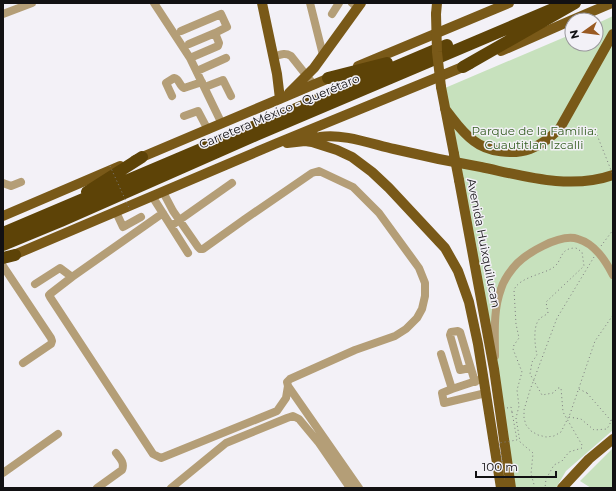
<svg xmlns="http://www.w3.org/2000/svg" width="616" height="491" viewBox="0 0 616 491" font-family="Montserrat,sans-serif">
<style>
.green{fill:#c7e1bd}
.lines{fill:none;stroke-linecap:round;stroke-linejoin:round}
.path{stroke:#7e7c80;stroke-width:1;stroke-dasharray:1 3;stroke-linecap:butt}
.minor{stroke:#b49e77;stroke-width:8}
.major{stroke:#795918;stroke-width:10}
.highway{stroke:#5d4307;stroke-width:12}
.path-bridge{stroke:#7e7c80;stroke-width:1;stroke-dasharray:1 3;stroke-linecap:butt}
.major-bridge{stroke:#795918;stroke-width:10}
.labels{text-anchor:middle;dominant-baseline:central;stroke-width:3;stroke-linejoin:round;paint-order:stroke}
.street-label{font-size:12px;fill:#121113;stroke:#f3f1f7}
.park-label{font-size:12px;fill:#376024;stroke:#f3f1f7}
</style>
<rect width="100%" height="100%" fill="#f3f1f7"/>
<path class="green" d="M613,16V430L566,471L556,488H510L445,88L572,34V44H596V24Z
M613,448V488H591L580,481Z"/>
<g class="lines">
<path class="path" d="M601,246L613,230
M594,257L557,318L530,390L524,410V418L526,425L531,431L538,435L546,437L554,436L561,432L570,414L595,341L613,315
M579,389L587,393
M507,408L511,407L512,412
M569,417L581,419L594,430L607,429L613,418
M535,488L531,474L533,453L520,442L516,418L519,406L517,390L522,372L513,349L514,345L519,338L516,324L514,290C519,277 545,274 554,267C563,260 559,248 576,248L582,252L584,266L546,302L548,313C545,316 540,317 538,321C533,329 535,346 537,355L532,362L530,374L542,395L553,393L558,388H561L563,412L582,445V448L569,452L562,461L554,465L546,479L545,488"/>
<path class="minor" d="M154,3L190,58L222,124
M310,3L323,55
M352,3L358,8
M3,14L32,3
M332,14L339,3
M181,31L221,14L227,27L215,33
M189,44L215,33L219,43L218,46L190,58
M273,57C280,55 284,52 291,56L314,85
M197,71L226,58
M205,87L223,80L231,96
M172,96L166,83L174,78C180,79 179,86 184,88L202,82
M184,116L198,111L208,130
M3,183L11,186L21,182
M163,192L173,211L198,247L200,249H203L245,219L312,173L319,171L353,187L379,213L419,268L425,283V296L422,309L417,318L406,329L395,336L355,350L290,379L287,382L288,386L359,488
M152,196L188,253
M116,212L123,227L141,217
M171,226L232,183
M3,266L51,338L52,341L51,344L23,363
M72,277L50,294L49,295L50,297L153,454L161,458L277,411L286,398L288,386
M35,284L60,268L72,277L163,213
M441,354L452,389L479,380
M495,356C495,334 493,310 501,289C503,282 509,273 513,268C524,254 560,233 578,239C595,244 605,260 613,275
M470,368L460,370L450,335L451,332L458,331L460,332L475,382
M452,389L442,393L444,403L486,393
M3,473L58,434
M97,488L122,470C125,463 120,458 116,453
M171,488L226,443L287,418L293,416L299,419L319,443L350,488"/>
<path class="major" d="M262,3L277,74L280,99
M436,14L437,3
M572,20L612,3
M501,51L572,20
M358,66L509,3
M441,87L454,154
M289,93L314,68L361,3
M445,109C454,120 462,133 474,141C488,152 513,155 530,149C542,145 551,137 560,128L613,34
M305,141C310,139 315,137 320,137C342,133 372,144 394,149C423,156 452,162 481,167C524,176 570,190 613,175
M287,143L305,141L312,142L337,150L352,157L372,172L389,188L445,248L458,271L469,302L478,344L501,488
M135,160L334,76
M459,180L494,369L511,488
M3,216L120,166
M9,257L275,144L470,64
M562,488L589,459L613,439"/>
<path class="highway" d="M463,67L575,3
M328,78L387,63
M87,192L142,157
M3,233L447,45
M3,245L61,221L256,135L567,3
M3,258L15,255"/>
<path class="path-bridge" d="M597,135L613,175
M110,166L130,210
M587,393L613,423
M503,465L499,443L517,440L512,412"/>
<path class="major-bridge" d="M436,14L437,52L441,87
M454,154L459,180"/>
</g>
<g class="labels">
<g class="street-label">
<text transform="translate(279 111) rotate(-23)">Carretera México - Querétaro</text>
<text transform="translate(484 243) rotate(79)">Avenida Huixquilucan</text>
</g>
<g class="park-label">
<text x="534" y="130">Parque de la Familia:<tspan x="534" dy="14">Cuautitlan Izcalli</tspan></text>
</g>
</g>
<rect width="616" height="491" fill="none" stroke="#121113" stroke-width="8"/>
<g transform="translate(584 32) rotate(256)"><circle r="19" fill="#f3f1f7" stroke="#99979c"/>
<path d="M0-3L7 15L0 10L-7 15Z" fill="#995a22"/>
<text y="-6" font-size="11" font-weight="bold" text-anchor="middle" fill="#121113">N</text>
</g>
<path d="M476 471v6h80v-6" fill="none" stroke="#121113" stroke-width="2"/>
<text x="482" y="471" font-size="12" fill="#121113" stroke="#f3f1f7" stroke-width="3" paint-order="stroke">100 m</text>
</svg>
